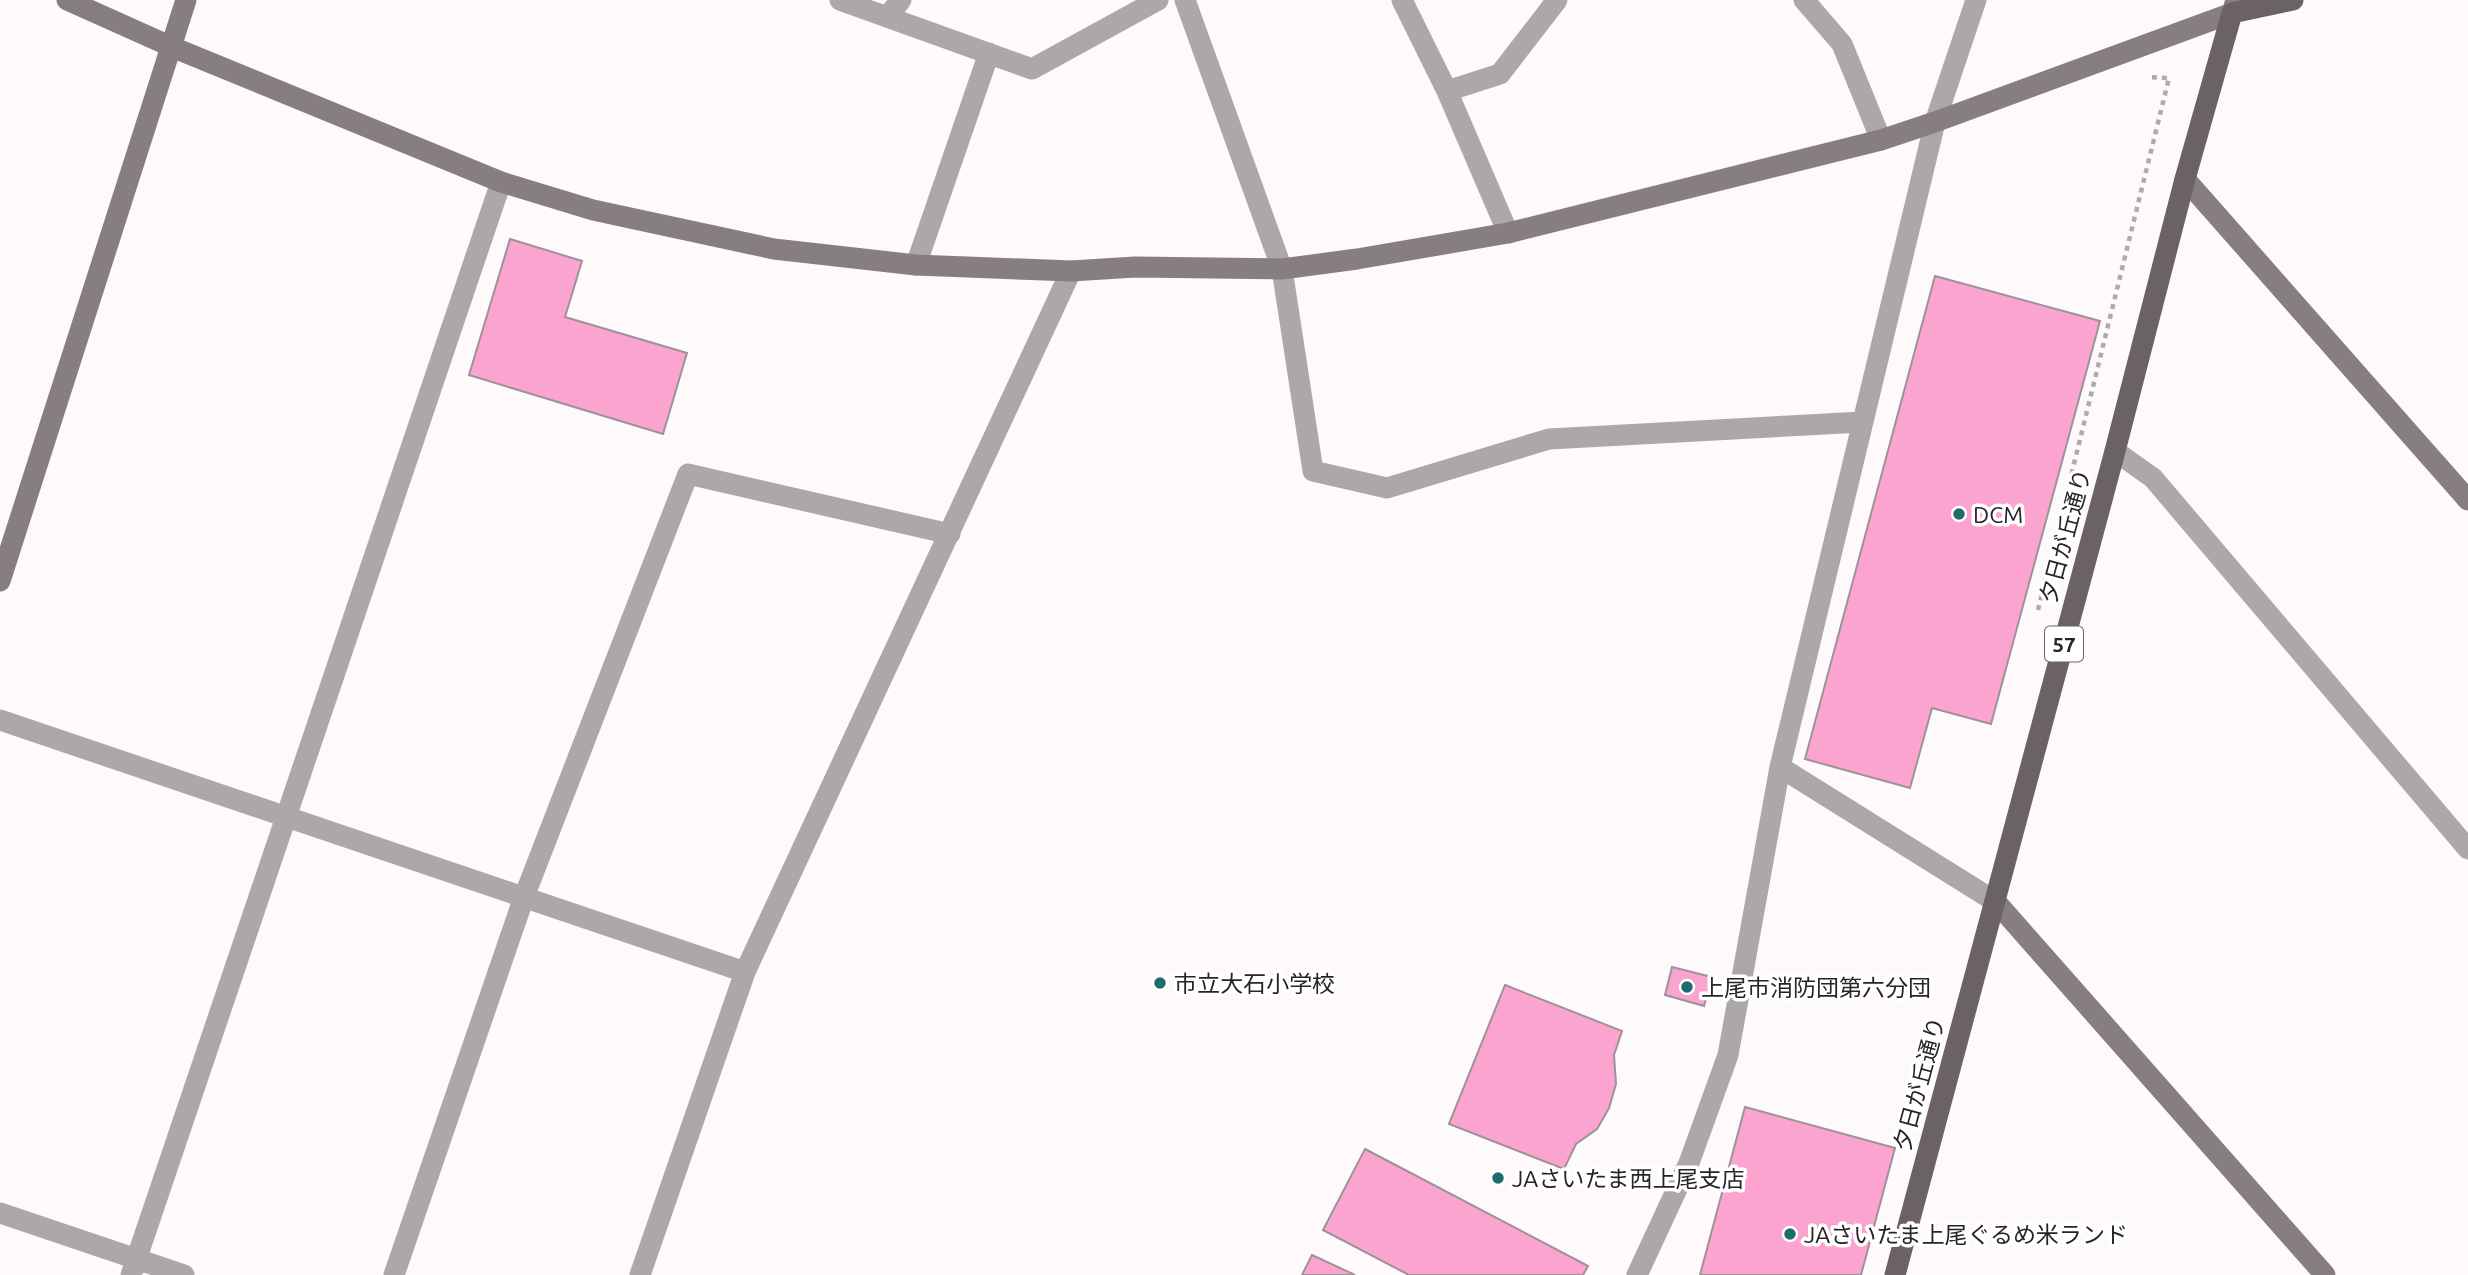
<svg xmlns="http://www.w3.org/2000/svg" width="2468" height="1275" viewBox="0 0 2468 1275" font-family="Ubuntu,'Noto Sans JP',sans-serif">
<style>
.building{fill:#fba4d0;stroke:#9d9297;stroke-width:2}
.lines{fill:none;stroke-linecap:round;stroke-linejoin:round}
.path{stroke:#afaaac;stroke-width:4.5;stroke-dasharray:5 5;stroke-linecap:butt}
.street{stroke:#aca7a9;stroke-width:21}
.secondary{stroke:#867e82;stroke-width:21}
.primary{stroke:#6b6266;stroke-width:21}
.poi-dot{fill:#1f6b6e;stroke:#fff;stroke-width:2.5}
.labels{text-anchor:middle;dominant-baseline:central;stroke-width:7;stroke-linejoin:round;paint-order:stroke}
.shield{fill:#fff;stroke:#686566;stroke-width:2}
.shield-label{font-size:21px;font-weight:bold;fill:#282325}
.poi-label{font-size:23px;fill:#282325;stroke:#fff;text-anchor:start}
.street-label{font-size:23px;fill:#282325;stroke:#fff}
</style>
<rect width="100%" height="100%" fill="#fef9fb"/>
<path class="building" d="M510,239L582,261L565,317L687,353L663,434L469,375Z
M1935,276L2100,321L1991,724L1932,708L1910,788L1805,759Z
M1672,967L1712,977L1704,1006L1665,995Z
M1505,985L1622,1031L1614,1055L1616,1084L1609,1108L1597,1129L1576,1144L1564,1169L1449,1124Z
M1745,1107L1895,1148L1861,1275H1700Z
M1365,1149L1588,1266L1583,1275H1409L1323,1230Z
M1312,1255L1355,1275H1302Z"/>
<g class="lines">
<path class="path" d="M2038,610L2169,78L2147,77"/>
<path class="street" d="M840,0L1032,69L1158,0
M1185,0L1282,269L1313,471L1387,488L1549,439L1862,422
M1402,0L1447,91L1508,233
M1804,0L1842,44L1881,140
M887,17L901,0
M1447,91L1500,74L1557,0
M916,265L989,53
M2115,451L2153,478L2468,849
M0,720L745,972
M1780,767L1996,902
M0,1213L184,1275
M131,1275L501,182
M394,1275L524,897L688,474L950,534
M640,1275L745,972L1071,271
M1637,1275L1689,1163L1728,1055L1780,767L1935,122L1976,0"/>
<path class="secondary" d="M67,0L172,47L501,182L593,210L774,249L916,265L1071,271L1135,267L1282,269L1357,259L1508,233L1881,140L1935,122L2232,13L2236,0
M2185,179L2468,500
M0,581L186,0
M1996,902L2325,1275"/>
<path class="primary" d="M1895,1275L2115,451L2185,179L2232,13L2293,0"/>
</g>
<g class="poi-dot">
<circle cx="1959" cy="514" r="7"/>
<circle cx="1160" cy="983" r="7"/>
<circle cx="1687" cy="987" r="7"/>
<circle cx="1498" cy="1178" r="7"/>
<circle cx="1790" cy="1234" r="7"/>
</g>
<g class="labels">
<rect class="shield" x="2045" y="626.5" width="38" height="35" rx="5"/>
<g class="shield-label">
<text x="2064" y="644">57</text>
</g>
<g class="poi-label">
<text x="1973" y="514">DCM</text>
<text x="1174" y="983">市立大石小学校</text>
<text x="1701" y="987">上尾市消防団第六分団</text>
<text x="1512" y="1178">JAさいたま西上尾支店</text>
<text x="1804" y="1234">JAさいたま上尾ぐるめ米ランド</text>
</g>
<g class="street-label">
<text transform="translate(2065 536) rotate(-75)">夕日が丘通り</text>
<text transform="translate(1919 1084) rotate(-75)">夕日が丘通り</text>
</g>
</g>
</svg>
